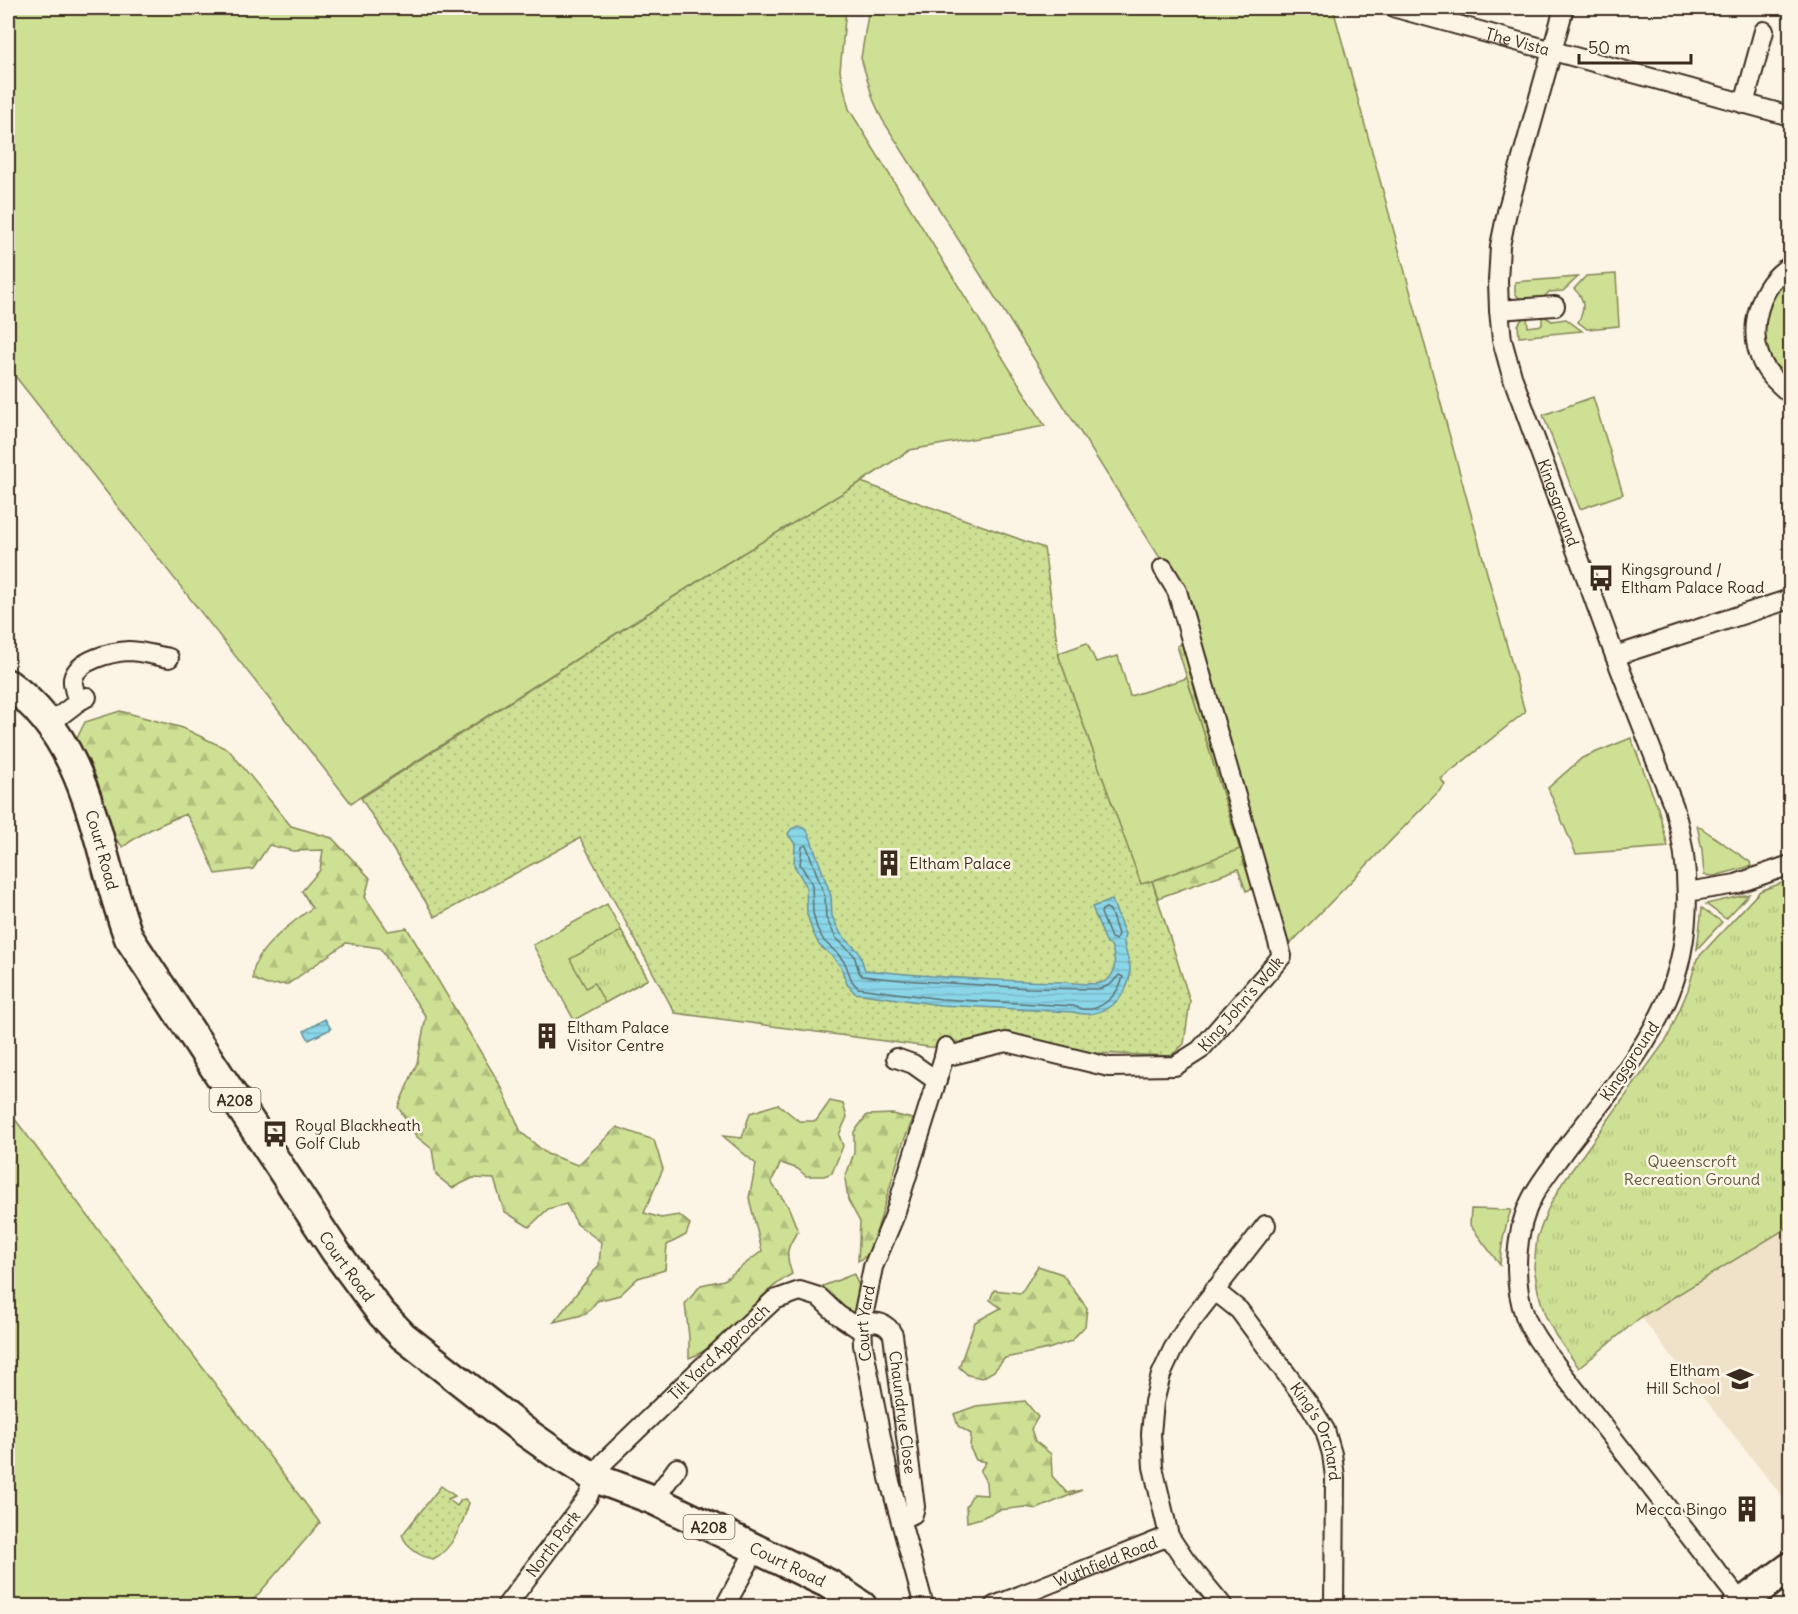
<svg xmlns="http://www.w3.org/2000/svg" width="1798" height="1614" viewBox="0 0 1798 1614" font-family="Delius,sans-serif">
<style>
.built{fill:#efe2c8}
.grass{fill:#cee094;stroke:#848559;stroke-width:1.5}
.forest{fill:url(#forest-firs);stroke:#848559;stroke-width:1.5}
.park{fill:url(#park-tufts);stroke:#848559;stroke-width:1.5}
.garden{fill:url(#garden-dots);stroke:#848559;stroke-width:1.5}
.water{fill:url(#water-rules);stroke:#6a9198;stroke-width:1.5}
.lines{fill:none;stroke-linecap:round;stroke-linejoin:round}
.shore{stroke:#5b6f6f;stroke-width:1.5}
.street-casing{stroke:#3b2a1e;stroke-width:22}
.primary-casing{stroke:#3b2a1e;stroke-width:33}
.street{stroke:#fcf5e5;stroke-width:18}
.primary{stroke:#fcf5e5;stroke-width:28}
.labels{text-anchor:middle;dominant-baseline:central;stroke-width:5;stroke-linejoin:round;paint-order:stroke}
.shield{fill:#fcf5e5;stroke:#75675a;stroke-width:1.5}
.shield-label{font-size:15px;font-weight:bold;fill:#3b2a1e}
.street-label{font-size:16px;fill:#3b2a1e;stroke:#fcf5e5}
.poi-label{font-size:16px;fill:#3b2a1e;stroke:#fcf5e5;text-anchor:start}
.park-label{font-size:16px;fill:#60583c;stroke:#fcf5e5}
</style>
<defs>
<pattern id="forest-firs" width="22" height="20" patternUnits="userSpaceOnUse" patternTransform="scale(1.5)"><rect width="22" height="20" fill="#cee094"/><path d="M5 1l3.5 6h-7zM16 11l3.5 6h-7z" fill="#b2c07f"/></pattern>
<pattern id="park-tufts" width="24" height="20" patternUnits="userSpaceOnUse" patternTransform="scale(1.5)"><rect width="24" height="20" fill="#cee094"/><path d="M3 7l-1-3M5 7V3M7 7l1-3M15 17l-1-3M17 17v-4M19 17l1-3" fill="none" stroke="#b2c07f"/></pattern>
<pattern id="garden-dots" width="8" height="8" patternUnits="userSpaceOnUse" patternTransform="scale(1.5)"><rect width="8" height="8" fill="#cee094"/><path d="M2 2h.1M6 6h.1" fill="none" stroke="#b2c07f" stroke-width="1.8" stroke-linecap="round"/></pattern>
<pattern id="water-rules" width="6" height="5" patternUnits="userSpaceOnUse" patternTransform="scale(1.5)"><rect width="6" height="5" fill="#8ad6e9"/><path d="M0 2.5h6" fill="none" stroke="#78b8c7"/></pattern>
</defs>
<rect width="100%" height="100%" fill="#fcf5e5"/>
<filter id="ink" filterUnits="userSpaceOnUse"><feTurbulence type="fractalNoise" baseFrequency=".0167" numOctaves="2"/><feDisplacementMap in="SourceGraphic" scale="12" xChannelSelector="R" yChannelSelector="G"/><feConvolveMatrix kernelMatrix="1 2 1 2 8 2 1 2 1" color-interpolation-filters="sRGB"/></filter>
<g filter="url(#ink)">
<path class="built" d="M1790,1226V1507L1641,1317Z"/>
<path class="grass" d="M8,8H846L840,71L849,109L1045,426L910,450L861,482L714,571L351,803L8,367Z
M869,8H1333L1525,712L1441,779L1445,785L1291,943L1283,938L1181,591L882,119L873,99L861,58Z
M1616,274L1619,326L1587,329L1578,322C1585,310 1585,298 1574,289L1586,276Z
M1790,275V384C1785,379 1779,373 1775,367C1760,346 1759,314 1774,292C1778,286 1785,280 1790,275Z
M1578,277L1563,291L1549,292L1543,298L1524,300L1518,297L1515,293V282Z
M1542,315L1552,321L1566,319L1582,331L1519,337L1518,325L1522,319L1527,316L1528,327L1542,325Z
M1593,397L1623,494L1580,509L1543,415Z
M1087,643L1096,662L1118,656L1130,696L1187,678L1240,850L1141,885L1059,657V653Z
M1631,738L1658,808L1668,847L1576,854L1548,788L1582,758Z
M1697,825L1750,862L1751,866L1714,876L1704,875L1702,850Z
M1749,894L1726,919L1706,904Z
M607,904L648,979L574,1020L533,945Z
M1702,908L1722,922L1697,949Z
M8,1110L320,1523L248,1606H8Z
M1471,1209L1511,1210C1504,1229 1501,1245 1500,1265L1470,1225Z
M854,1274C860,1290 867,1297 853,1312L846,1313L828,1296L823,1286Z"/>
<path class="forest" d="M1185,642L1259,887L1246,891L1238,869L1158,898L1152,881L1240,849L1177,646Z
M120,711L183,728L229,750L291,826L332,838L370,878L365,897L388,931L407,928L502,1088L521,1132L547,1154L578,1165L617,1127L654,1140L663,1169L644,1213L661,1218L679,1215L690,1224L686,1235L667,1245L665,1270L638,1278L620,1295L597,1301L586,1314L554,1322L599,1265L601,1242L577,1224L566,1204L548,1209L529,1227L504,1211L494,1179L473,1178L452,1188L436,1175L432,1149L416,1136L398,1107L417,1063L426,1017L380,948L346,943L288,984L267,985L253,979C253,975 253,969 255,965C263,944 294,921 312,908L302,891L320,870L323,850L293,851L269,845L253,869L216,874L200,838L186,814C163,823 142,832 123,847L112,835L94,779L76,740L85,722Z
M830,1101L843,1104L847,1117L839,1135L843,1146L832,1173L824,1176H806L798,1169L781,1163L771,1182L788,1206L798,1231C786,1248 785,1254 792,1274C753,1295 729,1344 689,1358V1337L685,1304L701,1285L724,1280L762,1251L749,1198L756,1164L723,1136L742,1138L750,1113L778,1104L799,1121H816Z
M893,1114L913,1119L903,1143L870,1254L858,1261L860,1222L848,1200L845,1178L854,1153V1132L867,1115Z
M1038,1266L1062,1274L1087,1308L1085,1326L1071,1341L1048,1349L1005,1358L994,1371L982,1378L968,1375L959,1367L975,1322L1001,1308L990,1300L994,1290L1021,1293Z
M1025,1401L1038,1417L1031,1429L1035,1441L1051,1454L1052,1476L1067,1493L1082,1490L1037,1509L1025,1507L999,1510L981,1518L967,1522L966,1507L973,1494L987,1495L986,1482L980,1471L986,1462L976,1460L970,1448L971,1434L958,1426L954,1414L976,1406Z"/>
<path class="park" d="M1790,880V1226L1641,1317L1579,1368L1556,1336L1545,1315L1538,1291L1534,1267L1537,1238L1548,1209L1563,1182L1667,1039L1688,990L1697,959L1760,891Z
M621,931L648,979L605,1003L594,983L586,988L570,959Z"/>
<path class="garden" d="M861,482L1044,548L1059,657L1141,884L1152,881L1190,1001L1184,1044L1171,1056L929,1047L675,1013L580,838L435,917L361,798L714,571Z
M441,1486L455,1496L448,1499L457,1506L461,1500L465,1499L469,1503C463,1522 453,1550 433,1559C419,1556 408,1549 402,1535Z"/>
<path class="water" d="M798,826L806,829L809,834L831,896L832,916L841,934L859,952L865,970C930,977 997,981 1062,982C1073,983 1094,986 1104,982C1119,975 1115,957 1111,945L1107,944L1092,907L1112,900L1125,935C1121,945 1129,956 1130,967C1132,998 1101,1021 1073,1012L940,1005L855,993L847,984L841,967L833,957L819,945L812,930L807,914L806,886L794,865L795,844L788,834L791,829Z
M325,1019L331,1029L309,1040L304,1031Z"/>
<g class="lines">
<path class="shore" d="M805,845L807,847L825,897L826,918L836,938L854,955L859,972L862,976L902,980L1028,988L1101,989L1111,984L1119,975L1123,977C1119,994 1101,1012 1082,1009C1079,1008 1076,1007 1073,1006L941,999L858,988L852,981L845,963L837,953L824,941L817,928L813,913L812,884L800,864L802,847Z
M1106,908L1110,910L1118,934L1116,940L1111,938L1101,913L1102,910Z"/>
<g class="street-casing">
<g id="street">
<path id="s1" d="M1396,8L1790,116"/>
<path id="s2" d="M1564,8L1507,212L1500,246L1498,281L1499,310L1502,340L1512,376L1615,656L1674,807C1693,874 1693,951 1660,1015C1636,1063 1599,1105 1566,1148C1555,1164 1542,1179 1533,1196C1515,1229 1512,1281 1525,1316C1533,1337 1549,1355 1562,1373L1744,1606"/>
<path d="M1744,104L1764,31"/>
<path d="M1790,266C1759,285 1747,329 1762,362C1768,375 1780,385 1790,394"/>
<path d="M1499,310L1555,306"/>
<path d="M1615,656L1790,599"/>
<path d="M78,702C76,695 72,686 73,679C77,660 112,652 128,651C142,651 156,656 169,658"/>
<path d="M49,724L78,702L87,697"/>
<path d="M1687,892L1736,884L1790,865"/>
<path id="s3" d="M944,1057L1006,1042L1109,1067L1175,1066L1200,1050L1282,956L1177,591L1163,568"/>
<path d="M896,1058L913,1064L937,1081"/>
<path id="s4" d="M1214,1290L1239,1310L1311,1407L1325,1430L1332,1454L1335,1477L1334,1606"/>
<path id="s5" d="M862,1322C876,1322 886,1321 893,1335L915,1507L913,1514L901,1518"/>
<path d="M654,1500L677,1468"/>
<path id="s6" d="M506,1606L588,1497L595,1478L604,1462L697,1372L774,1300L800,1291L819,1297L838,1315L862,1331"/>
<path d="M725,1606L756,1549"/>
<path id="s7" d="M924,1606L889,1478L863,1345L862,1322L873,1267L894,1217L944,1057L946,1047"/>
<path id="s8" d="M994,1606L1169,1536"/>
<path d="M1223,1606L1185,1560L1169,1536L1153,1467L1151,1434L1154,1402L1161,1375L1173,1349L1188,1325L1266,1225"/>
</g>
</g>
<g class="primary-casing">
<g id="primary">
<path id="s9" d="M8,684C91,742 96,851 129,938L336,1252L381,1313L403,1336L524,1431L554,1452L595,1478L654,1500L829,1584L862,1606"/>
<path d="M1737,1606L1790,1567"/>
</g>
</g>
<use href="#street" class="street"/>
<use href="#primary" class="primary"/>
</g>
</g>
<defs>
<g id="bus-bare" transform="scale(2.07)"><path d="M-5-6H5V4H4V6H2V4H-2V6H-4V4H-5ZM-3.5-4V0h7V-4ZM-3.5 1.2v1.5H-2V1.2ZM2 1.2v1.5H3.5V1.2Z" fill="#3b2a1e" stroke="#fcf5e5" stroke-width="2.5" paint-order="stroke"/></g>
<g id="building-bare" transform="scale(2.07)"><path d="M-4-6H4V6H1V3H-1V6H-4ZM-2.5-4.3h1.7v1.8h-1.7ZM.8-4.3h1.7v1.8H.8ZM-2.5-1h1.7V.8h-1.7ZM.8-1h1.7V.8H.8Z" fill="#3b2a1e" stroke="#fcf5e5" stroke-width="2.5" paint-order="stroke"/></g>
<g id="school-bare" transform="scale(2.07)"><path d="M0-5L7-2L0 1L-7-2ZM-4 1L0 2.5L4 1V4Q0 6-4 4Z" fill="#3b2a1e" stroke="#fcf5e5" stroke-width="2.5" paint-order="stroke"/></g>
</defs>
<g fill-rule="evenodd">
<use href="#bus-bare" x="1601" y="578"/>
<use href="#building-bare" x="889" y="863"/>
<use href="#building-bare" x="547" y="1036"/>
<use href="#bus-bare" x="275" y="1134"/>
<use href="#school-bare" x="1740" y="1379"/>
<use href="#building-bare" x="1747" y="1509"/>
</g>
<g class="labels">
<g class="shield">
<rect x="209.5" y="1088" width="51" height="24" rx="4.5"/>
<rect x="683.5" y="1515" width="51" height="24" rx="4.5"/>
</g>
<g class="shield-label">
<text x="235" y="1100">A208</text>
<text x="709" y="1527">A208</text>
</g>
<g class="street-label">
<text stroke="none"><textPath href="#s1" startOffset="126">The Vista</textPath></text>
<text stroke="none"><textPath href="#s2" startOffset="513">Kingsground</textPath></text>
<text stroke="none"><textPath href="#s9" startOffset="195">Court Road</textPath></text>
<text stroke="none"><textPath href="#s3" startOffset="327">King John's Walk</textPath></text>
<text transform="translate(1629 1061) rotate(-56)">Kingsground</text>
<text stroke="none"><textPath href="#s9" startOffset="681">Court Road</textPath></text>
<text stroke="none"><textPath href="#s7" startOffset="290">Court Yard</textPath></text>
<text stroke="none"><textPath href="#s6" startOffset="334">Tilt Yard Approach</textPath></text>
<text stroke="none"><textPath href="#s5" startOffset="114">Chaundrye Close</textPath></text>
<text stroke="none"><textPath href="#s4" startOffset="178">King's Orchard</textPath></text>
<text stroke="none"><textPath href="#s6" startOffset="78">North Park</textPath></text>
<text stroke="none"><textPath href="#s8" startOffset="120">Wythfield Road</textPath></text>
<text stroke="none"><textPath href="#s9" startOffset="1221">Court Road</textPath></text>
</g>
<g class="poi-label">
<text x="1621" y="569">Kingsground /<tspan x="1621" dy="18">Eltham Palace Road</tspan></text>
<text x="909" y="863">Eltham Palace</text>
<text x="567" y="1027">Eltham Palace<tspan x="567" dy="18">Visitor Centre</tspan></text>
<text x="295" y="1125">Royal Blackheath<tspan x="295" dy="18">Golf Club</tspan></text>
<text x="1720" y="1370" text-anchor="end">Eltham<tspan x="1720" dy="18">Hill School</tspan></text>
<text x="1727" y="1509" text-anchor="end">Mecca Bingo</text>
</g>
<g class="park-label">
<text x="1692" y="1161">Queenscroft<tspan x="1692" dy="18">Recreation Ground</tspan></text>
</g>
</g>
<rect width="1798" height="1614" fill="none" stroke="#fcf5e5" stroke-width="30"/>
<rect x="15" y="15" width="1768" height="1584" fill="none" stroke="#3b2a1e" stroke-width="2" filter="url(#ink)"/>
<path d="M1579 54v9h112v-9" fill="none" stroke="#3b2a1e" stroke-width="3"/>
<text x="1588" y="54" font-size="18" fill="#3b2a1e" stroke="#fcf5e5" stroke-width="4.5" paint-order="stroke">50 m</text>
</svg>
